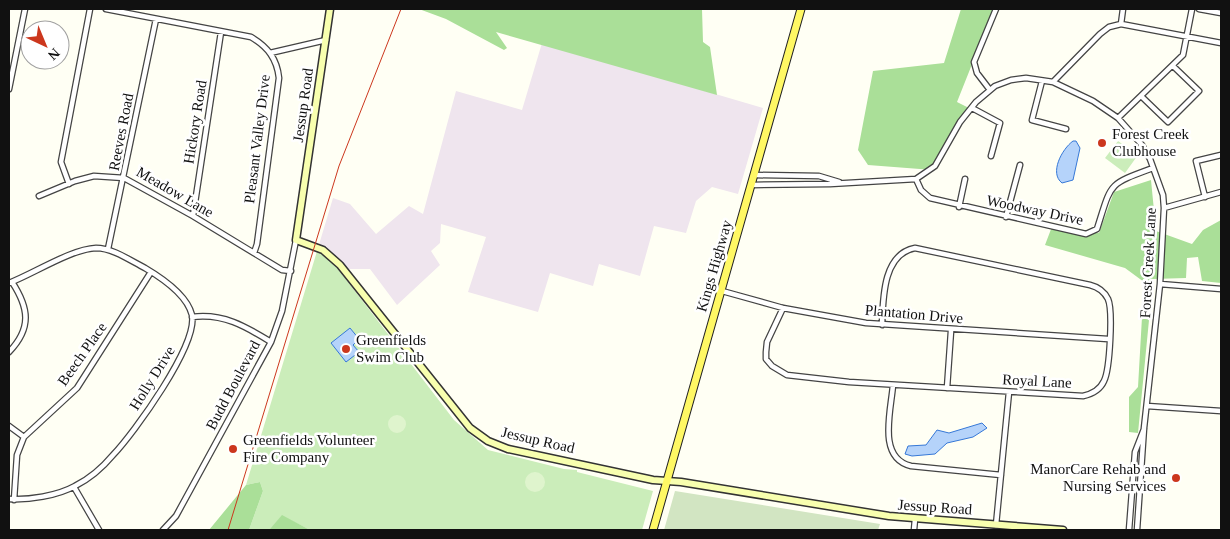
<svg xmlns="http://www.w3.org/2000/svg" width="1230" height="539" viewBox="0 0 1230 539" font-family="Georgia,serif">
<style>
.industrial{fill:#efe5ee}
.green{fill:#cbedba}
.forest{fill:#aadf98}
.cemetery{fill:#d2e5c2}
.pitch{fill:#dff4cd}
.water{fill:#b5d3fa;stroke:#3678d7}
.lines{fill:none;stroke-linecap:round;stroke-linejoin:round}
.street-casing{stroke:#444;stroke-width:7}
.secondary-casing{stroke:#333;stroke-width:9}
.primary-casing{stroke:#222;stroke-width:9}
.street{stroke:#fff;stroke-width:4.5}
.secondary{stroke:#f8ffaf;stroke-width:6}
.primary{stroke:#fff864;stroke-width:7}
.rail{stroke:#cc371d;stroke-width:1}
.poi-dot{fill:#cc371d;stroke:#fff;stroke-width:2}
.labels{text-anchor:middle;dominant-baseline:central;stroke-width:5;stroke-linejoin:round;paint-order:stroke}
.street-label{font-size:15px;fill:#111;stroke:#fff}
.poi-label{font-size:15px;fill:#111;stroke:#fff;text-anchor:start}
</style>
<rect width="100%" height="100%" fill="#fffff4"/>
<path class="industrial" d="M542,43L763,108L738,194L712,187L696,201L686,233L654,226L640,276L599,264L593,286L550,273L538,312L468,292L486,237L441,224L440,243L431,251L440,265L397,305L370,269H338L318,248L333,198L350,204L376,234L409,206L423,214L456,91L522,110Z"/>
<path class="green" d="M1118,141L1138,155L1125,173L1105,158Z
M318,248L338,269L454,420L488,450L564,469L577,470V472L653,491L642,530H310L282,516L269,530H249L263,491L260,482L246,485Z"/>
<path class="forest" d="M419,9H702L703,42L710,47L717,95L496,32L507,48L504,50L446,19Z
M961,9H994L957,102L971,109L933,170L868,165L858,150L873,71L944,63Z
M1151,180L1156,231L1192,244L1203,230L1221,220V283L1202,281L1198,257L1187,258L1186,278L1153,279L1138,433L1129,432V397L1138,387L1144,282L1125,268L1045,245L1053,224L1099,233L1114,192Z
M260,482L263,491L249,530H209L246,485Z
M282,515L310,530H269Z"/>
<path class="cemetery" d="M675,491L880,524L878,530H664Z"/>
<path class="pitch" d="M388 424a9 9 0 1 1 18 0a9 9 0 1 1-18 0Z
M525 482a10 10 0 1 1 20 0a10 10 0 1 1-20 0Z"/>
<path class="water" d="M1073,141H1076L1080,148L1073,180L1062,183C1049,173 1062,149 1073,141Z
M350,328L359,339L353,345L359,352L346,362L331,343Z
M982,423L987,428L973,437L947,443L935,454L912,456L905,454L908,446L926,445L937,430L949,433Z"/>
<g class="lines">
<g class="street-casing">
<path id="street" d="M106,9L251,37C268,47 277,59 279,78L257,244L254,253
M1199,9L1221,13
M1121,24L1221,43
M270,53L326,40
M1042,81L1032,120L1066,129
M1053,82L1100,34L1109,27L1121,24L1123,9
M9,89L25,9
M990,90L977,73L974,62L996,9
M1141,96L1168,122L1199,91L1173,66
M972,108L1000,123L991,156
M1118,118L1183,55L1192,9
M755,175L819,176L839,182
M916,179L921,190L930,198L1086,234L1097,229C1112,182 1107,185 1153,168
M69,184L61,162L90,9
M752,185L830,184L916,179L935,166L960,122L976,102L995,86L1011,80L1026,78L1053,82L1093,101L1118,118L1142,145L1150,159L1163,195L1164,208L1160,284L1144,428L1137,530
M39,196L75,181L94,176L124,178L193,216L282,270L291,271
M1205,197L1196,161L1221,155
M959,207L965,179
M1164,208L1221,192
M193,216L221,32
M1006,217L1020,165
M108,249L156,19
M9,283C33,274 71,249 96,248C113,248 131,261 145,268C162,278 187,295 192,315C198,345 134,433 113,455C103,467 89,479 75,486C57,496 29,500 9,499
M1160,284L1221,289
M722,291L783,308L866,323L1108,339
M783,308L767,342L766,352V359L772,366L787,375L849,382L1083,396C1092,394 1100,390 1104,381C1110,369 1113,310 1108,299C1104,291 1098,287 1090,285L915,248C883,254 883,298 882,325
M192,317C223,313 245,326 271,342
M9,352C32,328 29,308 12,282
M893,385C891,411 877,458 911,466L1001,475
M947,388L951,331
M1147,406L1221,411
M9,426L24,437
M74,487L99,530
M14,500L17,455L24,437L77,388L151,272
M996,525L1009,392
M163,530L176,516L271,342L282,311L296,240
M914,530L915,519
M1129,530L1135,452L1144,429"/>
</g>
<g class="secondary-casing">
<path id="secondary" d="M330,9L296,240L323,250L340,265L470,428L488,441L508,449L653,480L681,482L889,516L1063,530"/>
</g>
<g class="primary-casing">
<path id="primary" d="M653,530L801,9"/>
</g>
<use href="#street" class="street"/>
<use href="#secondary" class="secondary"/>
<use href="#primary" class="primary"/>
<path class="rail" d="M228,530L339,166L401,9"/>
</g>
<g class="poi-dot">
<circle cx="1102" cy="143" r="5"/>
<circle cx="346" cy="349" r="5"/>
<circle cx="233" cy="449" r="5"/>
<circle cx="1176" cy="478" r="5"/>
</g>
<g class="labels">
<g class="street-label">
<text transform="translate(303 105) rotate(-82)">Jessup Road</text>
<text transform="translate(195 122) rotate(-81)">Hickory Road</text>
<text transform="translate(121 132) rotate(-79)">Reeves Road</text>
<text transform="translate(257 139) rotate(-83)">Pleasant Valley Drive</text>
<text transform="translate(175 192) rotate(30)">Meadow Lane</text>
<text transform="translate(1035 210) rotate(12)">Woodway Drive</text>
<text transform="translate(1148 263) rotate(-87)">Forest Creek Lane</text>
<text transform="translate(714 266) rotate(-74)">Kings Highway</text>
<text transform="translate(914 314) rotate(5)">Plantation Drive</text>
<text transform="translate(82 354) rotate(-55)">Beech Place</text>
<text transform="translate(152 378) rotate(-58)">Holly Drive</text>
<text transform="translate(1037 381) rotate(3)">Royal Lane</text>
<text transform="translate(233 385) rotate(-62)">Budd Boulevard</text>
<text transform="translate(538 440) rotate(13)">Jessup Road</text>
<text transform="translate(935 507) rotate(4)">Jessup Road</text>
</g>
<g class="poi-label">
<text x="1112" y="134">Forest Creek<tspan x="1112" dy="17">Clubhouse</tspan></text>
<text x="356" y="340">Greenfields<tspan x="356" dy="17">Swim Club</tspan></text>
<text x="243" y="440">Greenfields Volunteer<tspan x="243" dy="17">Fire Company</tspan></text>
<text x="1166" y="469" text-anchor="end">ManorCare Rehab and<tspan x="1166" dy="17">Nursing Services</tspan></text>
</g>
</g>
<rect width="1230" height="539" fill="none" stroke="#111111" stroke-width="20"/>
<g transform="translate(45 45) rotate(136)"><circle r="24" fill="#ffffff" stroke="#a0a0a0"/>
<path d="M0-4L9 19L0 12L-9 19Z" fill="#cc371d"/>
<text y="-8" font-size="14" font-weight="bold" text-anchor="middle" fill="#111111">N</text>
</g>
</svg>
